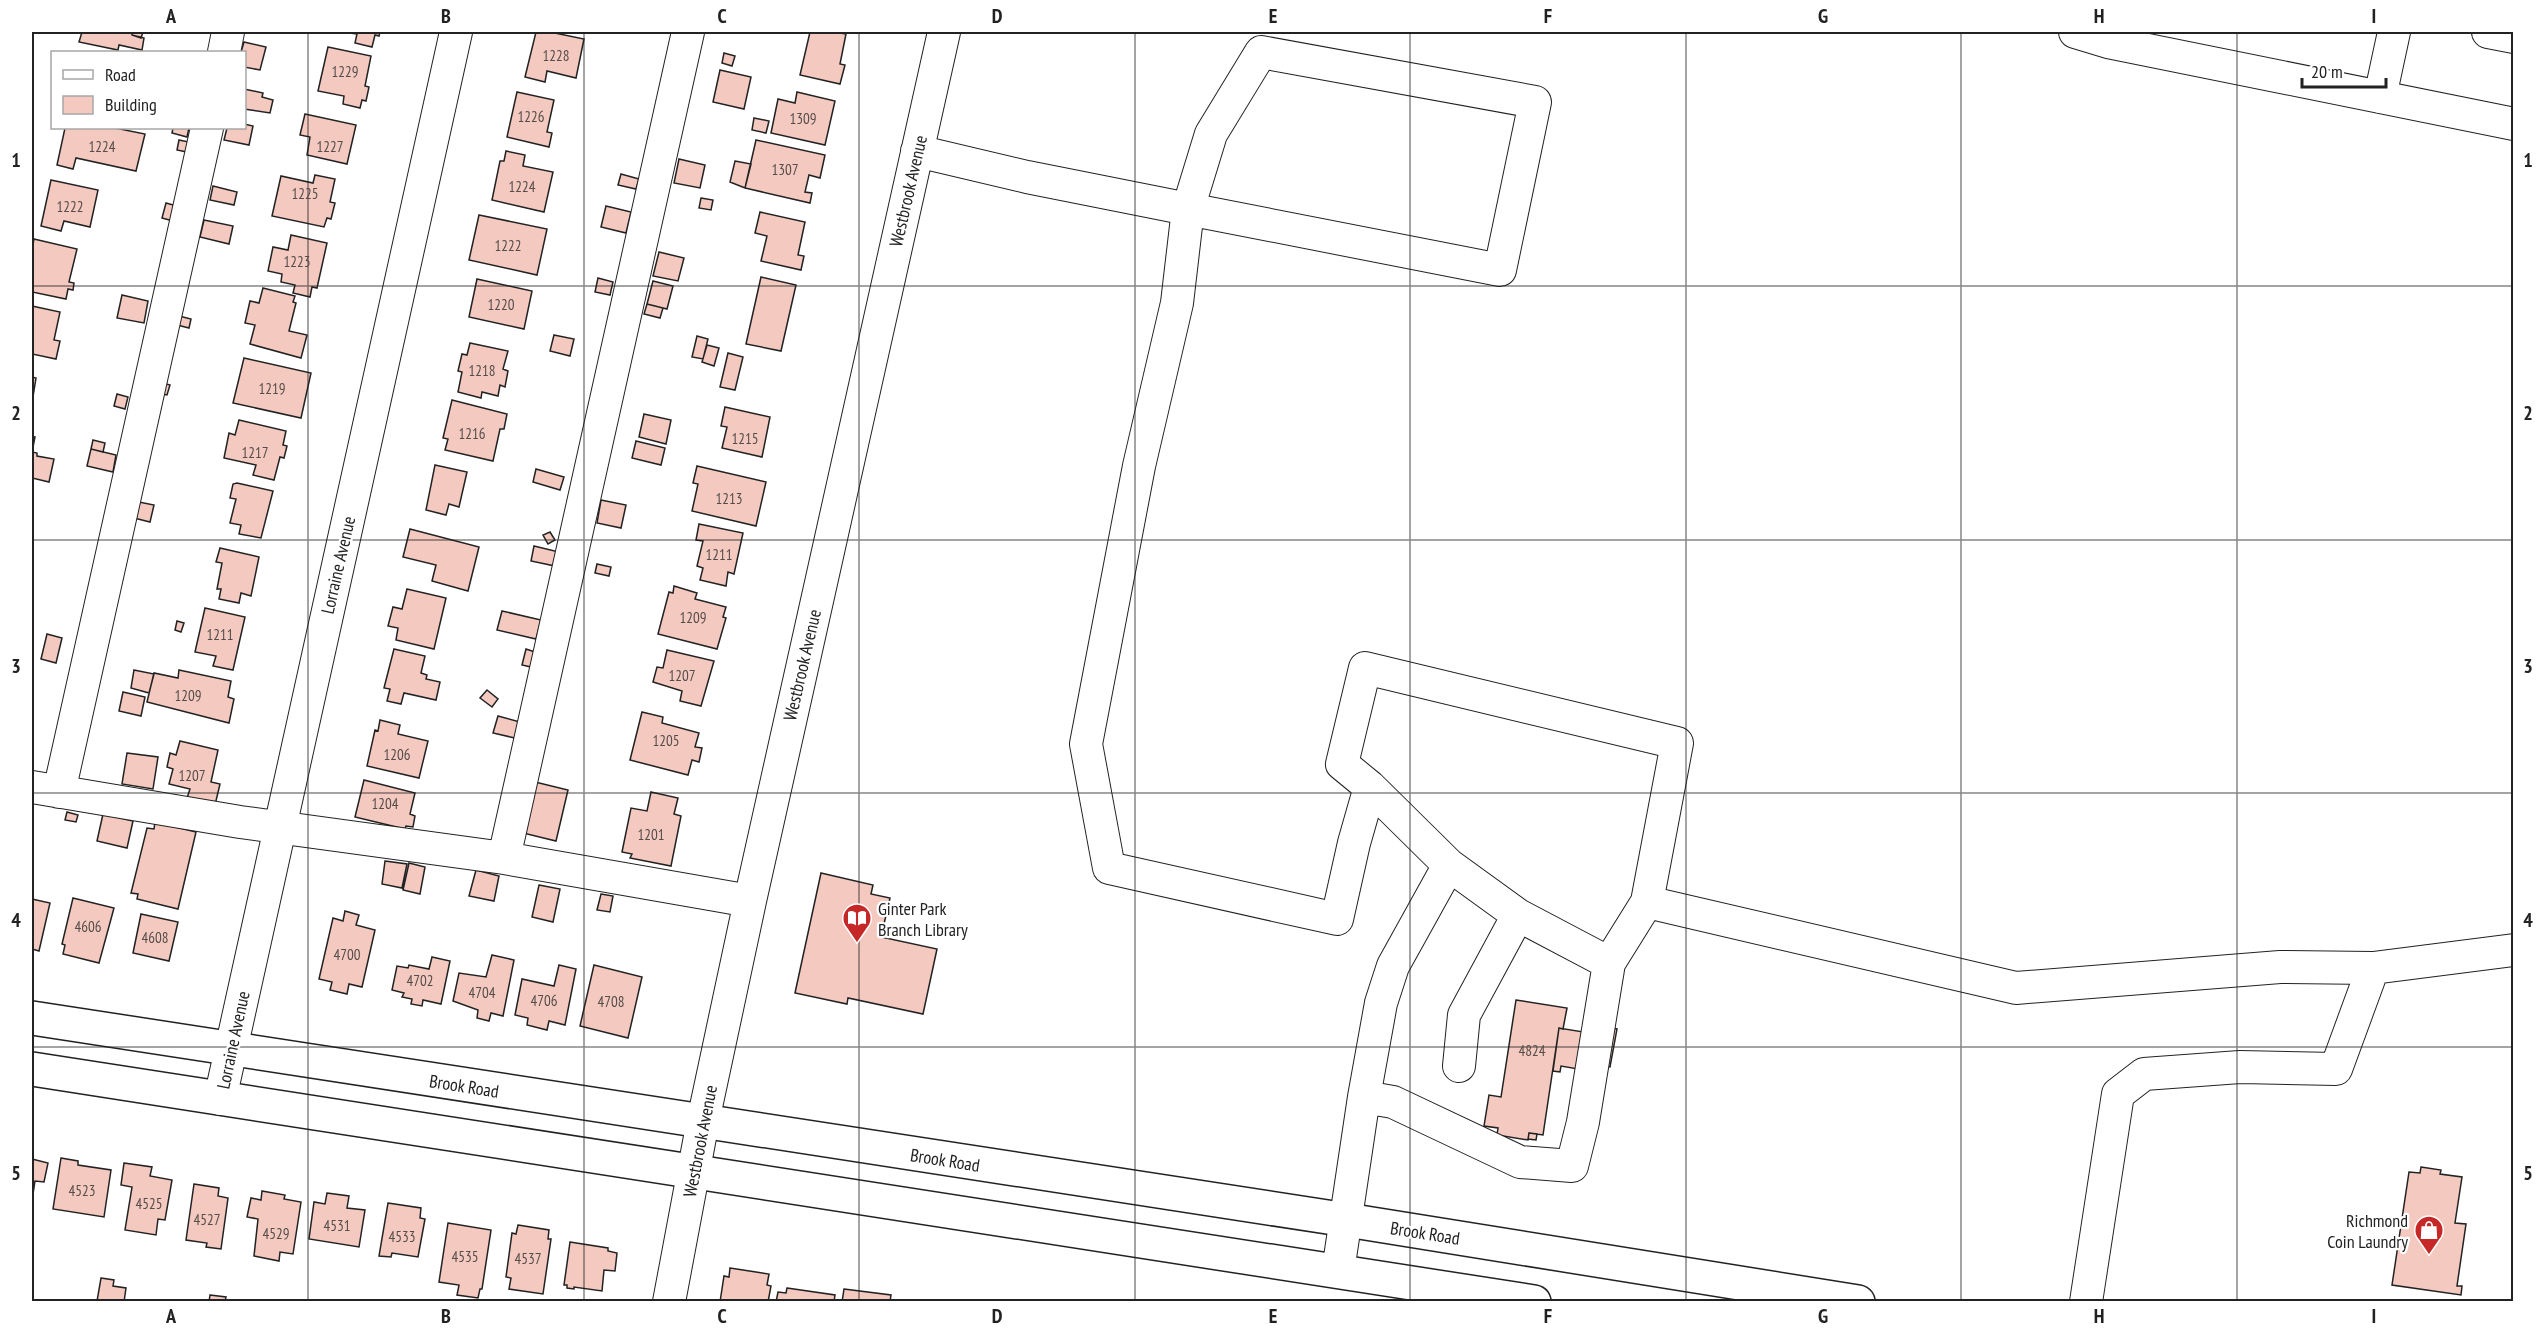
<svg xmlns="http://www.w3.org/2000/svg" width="2545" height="1333" viewBox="0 0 2545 1333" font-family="'PT Sans Narrow',sans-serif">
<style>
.building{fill:#f3c9c0;stroke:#222;stroke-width:1.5}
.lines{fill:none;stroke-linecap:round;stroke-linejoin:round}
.minor-casing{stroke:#222;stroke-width:34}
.major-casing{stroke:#222;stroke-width:36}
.minor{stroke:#fff;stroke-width:32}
.major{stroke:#fff;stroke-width:33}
.grid{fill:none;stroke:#222;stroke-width:1.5;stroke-opacity:0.55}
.labels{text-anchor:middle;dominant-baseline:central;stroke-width:4.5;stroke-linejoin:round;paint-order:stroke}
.number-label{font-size:15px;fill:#564c4a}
.street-label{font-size:18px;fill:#222;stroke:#fff}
.poi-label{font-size:18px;fill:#222;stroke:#fff;text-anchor:start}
.neatline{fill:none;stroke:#222;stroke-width:2}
.grid-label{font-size:20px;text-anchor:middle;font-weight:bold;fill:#222}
</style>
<rect width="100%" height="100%" fill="#fff"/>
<path class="building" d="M82,32H132V35L144,38L142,50L119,45L118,50L79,42Z
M132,32H143L141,38L132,35Z
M343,32H380L379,36L375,35L372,47L355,43L357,34Z
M536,32H550L584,39L576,78L547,71L545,82L525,77Z
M810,32H834L846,34L840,64L845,65L840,84L800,75Z
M244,42L266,47L260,70L244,67V52H241Z
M328,47L371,56L365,86L369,87L366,101L362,100L360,108L343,104L344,96L318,91Z
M724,53L735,56L732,66L722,63Z
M720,70L751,77L744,109L713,102Z
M244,89L263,93L262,97L273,100L270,113L244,109Z
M517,92L554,100L547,132L552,133L549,147L507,137Z
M797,92L835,101L825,145L771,133L778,99L795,103Z
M305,114L356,125L347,164L307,155L310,137L300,135Z
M754,118L769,121L766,133L752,130Z
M244,124L253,126L249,145L224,140L227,128H244Z
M65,128H115L145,134L136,171L76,158L73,169L57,165Z
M173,128H189L187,137L172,133Z
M179,140L189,142L187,152L177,150Z
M756,140L825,155L820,178L809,175L805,192L812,193L810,203L745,188Z
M506,151L525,155L523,166L553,172L544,212L492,200L500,161H504Z
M679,159L705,165L700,188L674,183Z
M735,161L751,164L745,188L730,182Z
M621,174L639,179L636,189L618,185Z
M315,175L335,179L330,202L335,203L331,219L327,218L324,227L272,216L281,176L313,183Z
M51,180L98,190L90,227L64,221L61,231L41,226Z
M213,186L237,192L234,205L210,200Z
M701,198L713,200L711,210L699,208Z
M166,203L177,206L173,221L162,218Z
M606,206L631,212L626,233L601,227Z
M760,212L805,222L798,255L804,256L801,270L761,261L767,236L755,233Z
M479,215L547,229L537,275L469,260Z
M204,220L233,226L229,244L200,237Z
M291,235L327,243L317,288L312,287L310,297L293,293L295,285L281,282L282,274L268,271L273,247L288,250Z
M34,239L77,249L69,282L74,283L73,290L68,289L66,299L32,292V249Z
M659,252L684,258L678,281L653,276Z
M761,277L796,285L781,351L746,344Z
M598,278L613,282L610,295L595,292Z
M477,279L532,291L524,329L469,317Z
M653,281L673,286L667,309L647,304Z
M263,288L295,296L293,302L296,303L289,331L307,335L301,358L250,344L255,325L245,323L250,301L259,303Z
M122,295L148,301L144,323L117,318Z
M647,304L663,308L660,318L644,314Z
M32,306L60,312L54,340L60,341L56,359L32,354Z
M179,316L191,319L189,328L177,325Z
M554,335L574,339L570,356L550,351Z
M697,336L708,339L703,359L692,357Z
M470,343L508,351L503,369L508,371L505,387L500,385L498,396L482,392L481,398L458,392L462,372L458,371L462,354L467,355Z
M707,345L719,348L714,366L702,362Z
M728,353L743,357L735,390L720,387Z
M244,358L311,373L301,418L233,403Z
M32,377L36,378L32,403Z
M159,382L170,385L167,395L157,393Z
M117,394L128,397L125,409L114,406Z
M452,400L507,414L504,429H500L493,461L445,450L448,439L443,438Z
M725,407L770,417L762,457L722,448L727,427L721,426Z
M644,414L671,420L666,444L639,437Z
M239,420L286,431L283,445L287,446L284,458L280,457L274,480L253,475L256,465L224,458L229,433L235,435Z
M32,436L35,437L32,452L37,453V456L54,459L49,482L32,478Z
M93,440L105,443L103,452L91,449Z
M636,441L665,448L661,465L632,458Z
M91,449L116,455L113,472L87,466Z
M435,465L467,472L459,507L449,504L446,515L426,510Z
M697,466L766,482L756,526L692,511L698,484L693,483Z
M536,469L564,477L560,490L533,482Z
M237,483L273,491L261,538L239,534L241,525L230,523L236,499L230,498L233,484Z
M601,500L626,505L621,528L597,523Z
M134,501L154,505L150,522L130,517Z
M699,524L743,533L734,574L728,572L726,586L700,580L703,568L697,566L703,541L696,540Z
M410,529L479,547L468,591L432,581L436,565L403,557Z
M550,532L555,540L548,544L543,535Z
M534,546L559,552L555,566L531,561Z
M220,548L259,557L251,596L241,593L239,603L219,599L221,589H217L222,563L216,562Z
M597,564L611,567L609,576L595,573Z
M674,586L697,593L695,599L726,607L723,617L726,618L717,649L658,634L669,592L673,593Z
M407,589L446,598L434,649L396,640L398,628L388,626L393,607L402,609Z
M205,608L245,617L233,670L213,666L216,656L195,652Z
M502,611L541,620L536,639L497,630Z
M177,621L184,623L181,632L175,630Z
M47,634L62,638L56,663L41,659Z
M394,649L425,656L421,673L427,675L426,679L440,682L436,700L404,693L401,704L387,701L390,689L384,688Z
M526,649L535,652L531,667L522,665Z
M667,650L714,661L701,706L680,701L682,691L653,682L657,667L663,668Z
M134,670L154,674L149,693L131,688Z
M179,670L231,681L228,697L234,699L229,723L147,702L154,673L178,678Z
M487,690L498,699L492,707L480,698Z
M123,692L145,697L141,716L119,711Z
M642,712L663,717L662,723L699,733L695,747L702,748L699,762L692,760L688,775L630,760Z
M498,716L520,722L515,738L493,733Z
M380,720L400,725L398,734L428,741L419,778L367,766L375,730L378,731Z
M180,741L218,750L211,782L220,784L215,805L187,798L190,789L169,784L173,769L167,767L170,753L176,755Z
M127,753L158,757L153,789L122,784Z
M364,780L415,793L410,814L415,816L413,827L406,826L405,829L355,817Z
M531,781L568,790L556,841L519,832Z
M651,792L678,798L674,814L681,816L671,866L630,858L632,854L622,852L631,808L647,811Z
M67,812L78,815L76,822L65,820Z
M103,814L133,821L127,848L97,841Z
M155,822L196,832L178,909L137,899L138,894L131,893L147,828L154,829Z
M385,861L407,864L402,888L382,884Z
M409,863L425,867L420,894L403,890Z
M476,870L499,876L494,901L469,896Z
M821,873L873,885L871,894L890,898L881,937L937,949L923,1014L848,998L847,1004L795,993Z
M539,885L560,889L553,922L532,917Z
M601,894L613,896L610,912L597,910Z
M73,898L114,908L99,963L63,954L65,945L62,944Z
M32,899L50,903L39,951L32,949Z
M345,911L359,915L356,925L375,930L362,987L349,984L347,994L330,990L332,982L319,979L333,918L343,921Z
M141,914L178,922L169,961L133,953Z
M492,955L514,960L503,1016L491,1013L489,1021L477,1018L478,1010L453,1001L459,973L486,977Z
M432,957L450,961L441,1004L423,1000L422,1006L411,1004L412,999L402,997L404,993L392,990L397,966L408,968L409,965L429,969Z
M559,965L576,969L565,1025L549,1021L547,1030L527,1025L528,1018L515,1015L522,979L554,986Z
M594,965L642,977L628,1038L580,1026Z
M1516,1000L1567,1008L1563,1029L1559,1028L1543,1135L1529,1133L1528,1140L1497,1135L1498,1128L1484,1126L1489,1095L1501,1097Z
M1584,1024L1617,1029L1610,1067L1579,1062L1578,1069L1561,1066L1560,1072L1553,1071L1559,1028L1583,1032Z
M1529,1133L1537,1134L1536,1140L1528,1139Z
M61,1158L78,1161V1165L111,1170L104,1217L53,1209Z
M32,1159L48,1163L44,1182L35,1181L33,1194Z
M124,1163L152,1167L150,1176L172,1180L165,1220L158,1219L156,1235L125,1230L132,1187L121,1185Z
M2421,1167L2441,1170L2440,1174L2462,1177L2455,1223L2466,1224L2457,1286H2462L2461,1295L2392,1285L2409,1172L2420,1173Z
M194,1184L219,1188L218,1196L228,1198L221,1249L206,1247L207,1243L186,1240Z
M262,1191L285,1195L284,1199L301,1202L293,1254L280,1252L279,1261L254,1256L258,1219L247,1217L251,1198L261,1200Z
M327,1193L349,1196L347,1208L365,1210L359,1247L309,1239L314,1202L325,1204Z
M388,1203L421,1208L420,1218L425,1219L418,1257L392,1253L391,1257L379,1256Z
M448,1223L491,1230L482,1289H480L478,1298L457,1295L459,1285L439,1282Z
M518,1225L549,1230L548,1239H551L543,1294L509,1289L511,1278L506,1277L512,1233L516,1234Z
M570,1242L608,1248V1251L617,1253L615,1271L604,1270L602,1291L574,1287V1289L567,1288V1285H564Z
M730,1268L769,1274L767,1285L771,1286L768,1302H720L724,1276L729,1277Z
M101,1278L114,1280L113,1286L126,1288L124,1302L97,1301Z
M787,1288L835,1295L834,1302H776L778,1292L786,1293Z
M844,1289L891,1295L890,1302H842Z
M210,1295L226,1297L225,1302H209Z"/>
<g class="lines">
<g class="minor-casing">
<path id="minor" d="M2075,32L2108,42L2514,124
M2488,32L2514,37
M224,52L228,32
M1261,52L1535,102L1500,270L1188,209L1211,134Z
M2380,97L2394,32
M917,151L1027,177L1188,209L1177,303L1139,466L1086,744L1109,868L1337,919L1354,843L1370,787L1342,764L1365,668L1677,743L1647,902L2016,988L2280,967L2373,968L2336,1069L2240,1067L2144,1074L2118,1094L2086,1302
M32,787L240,822L504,858L750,901
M59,792L207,128
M504,858L688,32
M1449,865L1518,915L1464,1015L1459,1066
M1518,915L1609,963
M2373,968L2514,950
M1364,1097L1393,1102L1520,1162L1572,1166L1583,1122L1609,963L1647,902
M220,1099L456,32
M1338,1271L1364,1097L1381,1003L1393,966L1449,865L1370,787
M669,1302L703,1121L750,901L944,32"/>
</g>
<g class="major-casing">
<path id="major" d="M32,1018L1347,1220L1858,1302
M32,1069L1534,1302"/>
</g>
<use href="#minor" class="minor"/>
<use href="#major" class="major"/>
</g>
<path class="grid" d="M308,32V1302M584,32V1302M859,32V1302M1135,32V1302M1410,32V1302M1686,32V1302M1961,32V1302M2237,32V1302M32,286H2514M32,540H2514M32,793H2514M32,1047H2514"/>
<defs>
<g id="library-pin" transform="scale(1.5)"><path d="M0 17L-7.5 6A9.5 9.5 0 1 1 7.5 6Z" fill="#c62828" stroke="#fff"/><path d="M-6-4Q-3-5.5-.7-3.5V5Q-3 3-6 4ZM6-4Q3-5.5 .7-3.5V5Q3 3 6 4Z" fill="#fff"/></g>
<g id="shop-pin" transform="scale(1.5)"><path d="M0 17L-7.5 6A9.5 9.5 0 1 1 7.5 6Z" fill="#c62828" stroke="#fff"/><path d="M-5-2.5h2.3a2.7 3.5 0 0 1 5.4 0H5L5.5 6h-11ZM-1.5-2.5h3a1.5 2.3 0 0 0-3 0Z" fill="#fff"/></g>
</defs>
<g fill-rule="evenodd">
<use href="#library-pin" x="857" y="918"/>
<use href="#shop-pin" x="2429" y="1230"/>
</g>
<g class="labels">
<g class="number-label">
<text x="556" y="55">1228</text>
<text x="345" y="71">1229</text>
<text x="531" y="116">1226</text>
<text x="803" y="118">1309</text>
<text x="102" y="146">1224</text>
<text x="330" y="146">1227</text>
<text x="785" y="169">1307</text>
<text x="522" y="186">1224</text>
<text x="305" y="193">1225</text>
<text x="70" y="206">1222</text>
<text x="508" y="245">1222</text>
<text x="297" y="261">1223</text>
<text x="501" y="304">1220</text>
<text x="482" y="370">1218</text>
<text x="272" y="388">1219</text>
<text x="472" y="433">1216</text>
<text x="745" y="438">1215</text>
<text x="255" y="452">1217</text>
<text x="729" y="498">1213</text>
<text x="719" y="554">1211</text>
<text x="693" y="617">1209</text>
<text x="220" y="634">1211</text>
<text x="682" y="675">1207</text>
<text x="188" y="695">1209</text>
<text x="666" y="740">1205</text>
<text x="397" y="754">1206</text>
<text x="192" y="775">1207</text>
<text x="385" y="803">1204</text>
<text x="651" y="834">1201</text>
<text x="88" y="926">4606</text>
<text x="155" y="937">4608</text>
<text x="347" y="954">4700</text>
<text x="420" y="980">4702</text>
<text x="482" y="992">4704</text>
<text x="544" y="1000">4706</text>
<text x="611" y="1001">4708</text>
<text x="1532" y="1050">4824</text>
<text x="82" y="1190">4523</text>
<text x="149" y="1203">4525</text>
<text x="207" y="1219">4527</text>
<text x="337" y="1225">4531</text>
<text x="276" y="1233">4529</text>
<text x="402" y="1236">4533</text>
<text x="465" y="1256">4535</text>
<text x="528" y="1258">4537</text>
</g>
<g class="street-label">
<text transform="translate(908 191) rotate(-77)">Westbrook Avenue</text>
<text transform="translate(338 565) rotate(-77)">Lorraine Avenue</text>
<text transform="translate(802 665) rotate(-77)">Westbrook Avenue</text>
<text transform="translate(233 1040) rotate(-78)">Lorraine Avenue</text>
<text transform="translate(464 1086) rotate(9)">Brook Road</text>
<text transform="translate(700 1141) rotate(-79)">Westbrook Avenue</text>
<text transform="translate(945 1160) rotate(9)">Brook Road</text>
<text transform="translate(1425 1233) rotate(9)">Brook Road</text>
</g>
<g class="poi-label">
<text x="878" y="908">Ginter Park<tspan x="878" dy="21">Branch Library</tspan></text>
<text x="2408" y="1220" text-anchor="end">Richmond<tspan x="2408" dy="21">Coin Laundry</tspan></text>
</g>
</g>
<rect width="2545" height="1333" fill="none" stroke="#ffffff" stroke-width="66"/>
<rect x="51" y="51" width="195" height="78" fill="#ffffff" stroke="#a7a7a7" stroke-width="1.5"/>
<rect x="63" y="70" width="30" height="9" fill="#ffffff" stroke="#a7a7a7" stroke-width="1.5"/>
<text x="105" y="81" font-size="18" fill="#222222">Road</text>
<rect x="63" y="96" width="30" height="18" fill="#f3c9c0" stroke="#a7a7a7" stroke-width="1.5"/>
<text x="105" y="111" font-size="18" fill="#222222">Building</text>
<path d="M2302 78v9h84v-9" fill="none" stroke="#222222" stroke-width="3"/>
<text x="2311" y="78" font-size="18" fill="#222222" stroke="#ffffff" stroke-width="4.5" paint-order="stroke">20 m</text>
<rect x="33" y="33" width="2479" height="1267" class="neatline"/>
<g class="grid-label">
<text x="171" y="23">A</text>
<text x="446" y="23">B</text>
<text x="722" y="23">C</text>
<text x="997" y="23">D</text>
<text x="1273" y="23">E</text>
<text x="1548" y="23">F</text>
<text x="1823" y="23">G</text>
<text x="2099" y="23">H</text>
<text x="2374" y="23">I</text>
<text x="16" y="167">1</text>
<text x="2528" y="167">1</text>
<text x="16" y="420">2</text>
<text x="2528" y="420">2</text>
<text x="16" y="673">3</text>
<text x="2528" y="673">3</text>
<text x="16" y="927">4</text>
<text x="2528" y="927">4</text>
<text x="16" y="1180">5</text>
<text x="2528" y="1180">5</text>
<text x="171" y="1323">A</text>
<text x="446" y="1323">B</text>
<text x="722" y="1323">C</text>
<text x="997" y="1323">D</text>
<text x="1273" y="1323">E</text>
<text x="1548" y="1323">F</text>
<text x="1823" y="1323">G</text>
<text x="2099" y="1323">H</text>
<text x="2374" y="1323">I</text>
</g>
</svg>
